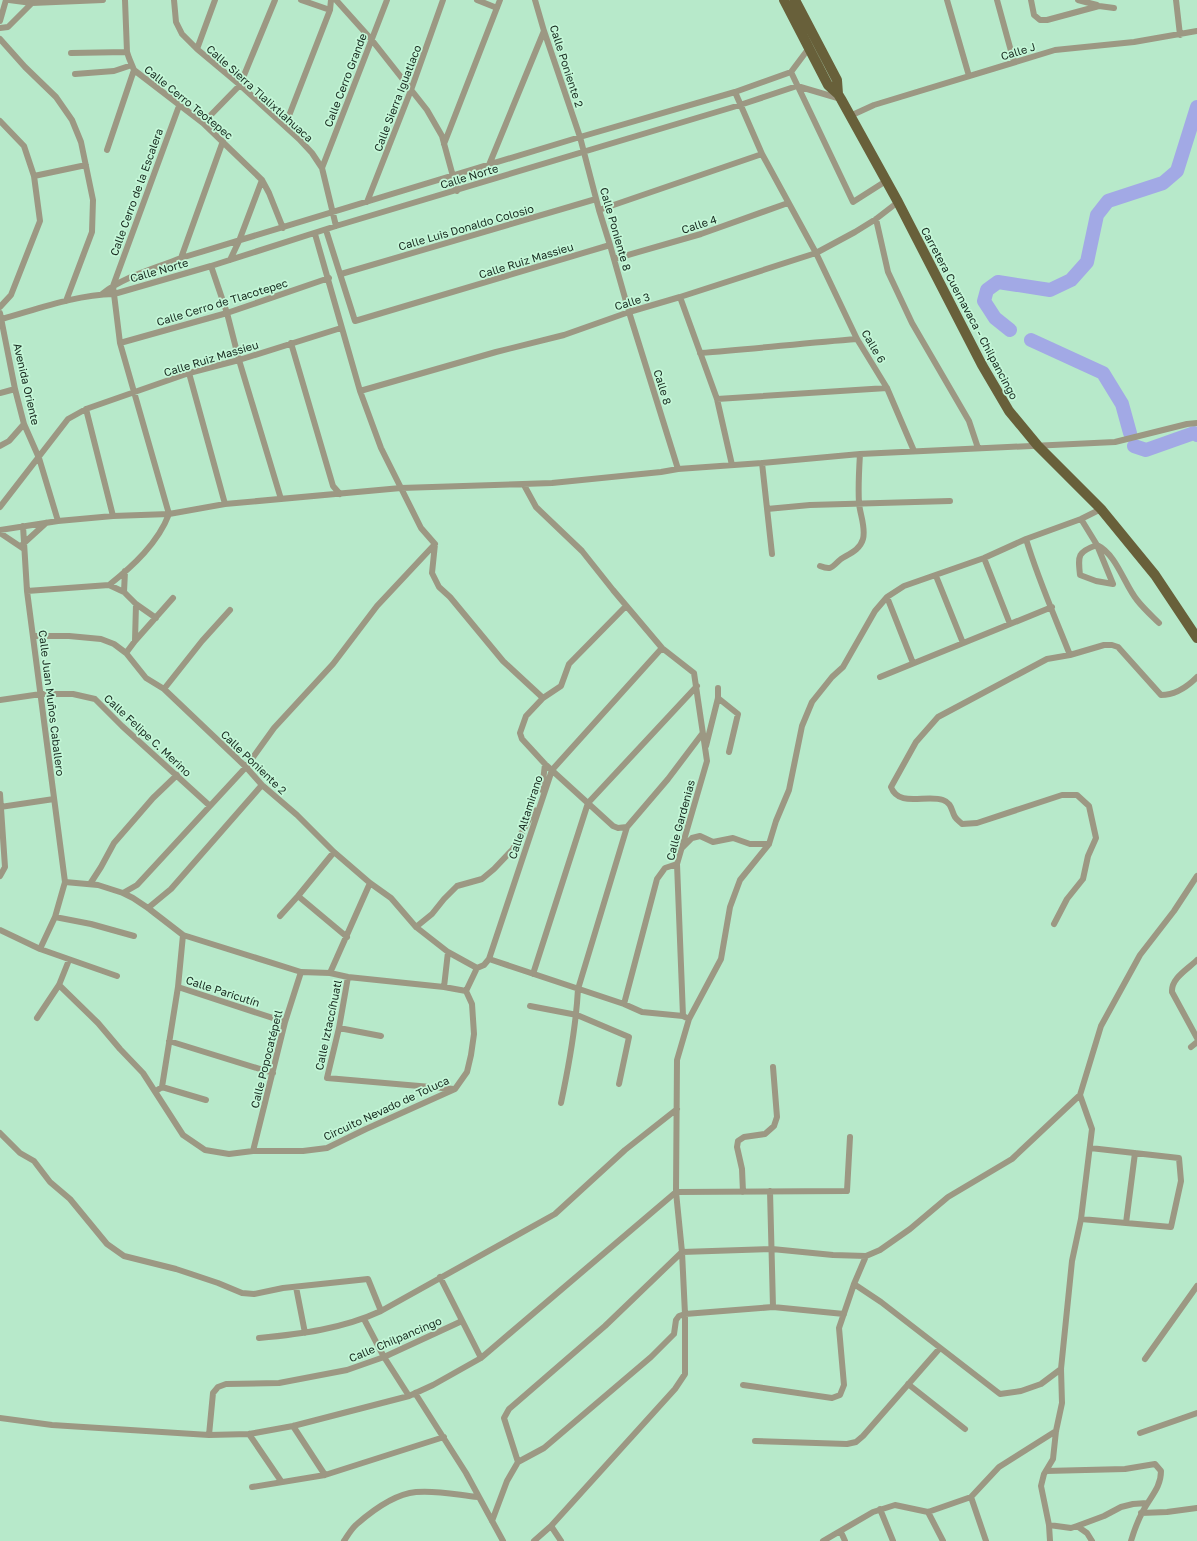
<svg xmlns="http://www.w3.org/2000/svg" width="1197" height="1541" viewBox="0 0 1197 1541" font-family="'Golos Text',sans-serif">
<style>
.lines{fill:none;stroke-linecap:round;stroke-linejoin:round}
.river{stroke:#a2a9e5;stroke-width:14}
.street{stroke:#9c9883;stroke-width:6}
.primary{stroke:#68603a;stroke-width:10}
.labels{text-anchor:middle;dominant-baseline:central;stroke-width:3.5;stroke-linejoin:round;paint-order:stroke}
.street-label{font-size:11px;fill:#172a1f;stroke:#c4f6d7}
</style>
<rect width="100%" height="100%" fill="#b7e9ca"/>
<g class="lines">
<path class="river" d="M1010,330L995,318L984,301L987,290L998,282L1050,290L1071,280L1087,262L1097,215L1108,201L1163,183L1177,171L1197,107
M1031,340L1103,373L1122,404L1130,433
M1134,446L1146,450L1194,433L1197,435"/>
<path class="street" d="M9,0L32,3L103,0
M125,0L127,52L129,58L134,70L203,123L262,180L269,193L283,228
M174,0L176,22L182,34L197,49L240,85L299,139L312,153L322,168L336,226
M301,0L330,10
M336,0L371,39L427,110L442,136L457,191
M477,0L497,8
M535,0L544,31L580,137L599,210L610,245L629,312L678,469
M947,0L969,76
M997,0L1014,62
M1031,0L1034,15L1040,20H1047L1099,6L1114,8
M1078,0L1097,5
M1176,0L1180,35
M0,21L6,0
M0,28L8,27L32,3
M0,39L25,67L56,97L72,120L81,142L93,200L92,232L66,301
M197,49L215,0
M71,53L127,52
M791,72L853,202L886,181
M75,74L114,71L132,65
M735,92L762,154L816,253L857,339L887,388L914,451
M850,116L874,105L1055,50L1134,42L1197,31
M0,121L24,146L34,176L40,221L11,295L0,307
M203,123L240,85L275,0
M285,126L330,10L331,0
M444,144L500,0
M107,150L134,70
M489,165L544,31
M322,168L387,0
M34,176L86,165
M367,202L411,90L443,0
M599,210L762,154
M876,219L888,272L912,323L969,421L978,448
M326,230L355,321L610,245
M315,234L360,391L381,448L421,528L435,544L432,573L439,587L450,597L503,661L543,698
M181,258L223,141
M614,259L701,234L788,203
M230,260L239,241L262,180
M211,266L227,313L239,360L281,499
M341,274L596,199
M102,294C125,276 154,269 181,258L580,137L735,92L791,72L809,48
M680,297L717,399L732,465
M0,313L15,389L24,424L39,458L58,521
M2,319C38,309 75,295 114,294L211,266L336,226L740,105L797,86L841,99
M120,343L227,313L329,278
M291,343L333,486L340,494
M700,353C753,349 805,343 857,339
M189,373L225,504
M360,391L496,352L564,335L629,312L680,297L816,253L855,232L876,219L898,202
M0,393L15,389
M717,399L887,388
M86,409L113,516
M0,446L9,441L24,424
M762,463L772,554
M524,485L536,507L582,551L613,590L662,648L694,673L707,761L677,864L683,1016L689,1019
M0,507L68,419L86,409L189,373L239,360L341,328
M767,509L810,505L950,501
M1081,519L1097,545L1113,584
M23,526L27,591L65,882L55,917L40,949
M0,530L58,521L113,516L169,514L225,504L401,488L552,483L661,472L678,469L762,463L860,454L1115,442L1187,424L1197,423
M0,533L24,549
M1026,539C1038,579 1055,617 1070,655
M23,544L46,523
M984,558L1010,624
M820,566C833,571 832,566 841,559C849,554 860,550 863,539C866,527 860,515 859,503C858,487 859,470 860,454
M936,576L963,643
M1113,584L1096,581L1080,575C1078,556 1077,552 1097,545C1117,555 1124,584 1137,600C1144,609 1152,616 1159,623
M109,585C133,566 158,543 169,514L120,343L113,286L179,106
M27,591L109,585L124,592L136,604L156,618
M124,592L125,571
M887,597L913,663
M626,606L569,664L561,686L543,698L526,716L520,733L522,739L545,764L613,826L618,828L627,827
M33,636H69L101,639L114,644L126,653L146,678L164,689L246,767L262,785L297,815L334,852L370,883L391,898L416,927L448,952L477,968L484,965L489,959L552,770L662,648
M135,641L173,598
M126,653L135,641L136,604
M880,677L1052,607
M164,689L202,641L230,610
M718,698L738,714L729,752
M0,700L41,694H73L95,699L122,726L210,806
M706,746L718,698V688
M542,790L545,764
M0,794L5,867L0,876
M0,807L54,799
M682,848L692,838L700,836L713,842L733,838L750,844H769
M65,882L98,885L123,893L133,898L148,908L183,935L301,972L330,973L348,977L444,987L466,991
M90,884L101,867L114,843L153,798L177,775
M123,893L137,885L246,767L274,728L333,664L377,606L435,544
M298,896L347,937
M148,908L171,889L262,785
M280,916L298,896L334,852
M55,917L91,924L134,936
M1054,924L1067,899L1083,879L1088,856L1096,838L1089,806L1077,795H1062L977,823L962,824C960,822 957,820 955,817C951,810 952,803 943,800C926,794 899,808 891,787L916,742L938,717L1047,659L1070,655L1104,645H1112L1118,647L1161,695C1175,695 1187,687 1197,677
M416,927L432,914L444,899L457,886L482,879L494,869L513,849L534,810
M0,930L40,949L117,976
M489,959L624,1004L642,1012L683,1016
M1197,960C1188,969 1171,978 1172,992L1197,1038
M330,973L370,883
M533,974L588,803L697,686
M348,977L339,1028L327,1078L454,1089
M59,985L98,1023L120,1049L143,1073L183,1135L205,1150L229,1154L253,1151H303L327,1148L366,1129L455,1089L467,1072L471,1055L474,1034L472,1004L466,991
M178,987L285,1022
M444,987L448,952
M466,991L477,968
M624,1004L657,879L665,868L677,864
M530,1006L577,1015L629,1037L619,1084
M37,1018L59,985L69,960
M339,1028L381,1036
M169,1041L273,1073
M1191,1047L1197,1042
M162,1087L206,1100
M156,1091L162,1087L178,987L183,935
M561,1103C569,1065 576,1028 578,989L627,827L668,779L702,734
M0,1133L20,1153L34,1161L50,1182L70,1199L107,1244L124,1256L176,1269L218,1283L242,1293L254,1294L283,1288L368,1279L381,1311
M253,1151L285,1022L301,972
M770,1191L773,1307
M743,1192L742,1169L737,1147L738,1141L744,1137L765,1134L774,1126L777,1117L773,1067
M1081,1219L1171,1227L1181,1181L1179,1158L1090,1148
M1126,1223L1135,1153
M440,1277L481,1358
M854,1284L881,1302L1000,1394L1021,1391L1041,1384L1061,1369
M296,1287L305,1333
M364,1319L384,1357L409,1396
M259,1338C301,1334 342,1329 381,1311L555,1214L625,1150L677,1109
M1145,1359L1197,1286
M908,1384L965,1429
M743,1385L832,1398L840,1395L844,1385L839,1328L854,1284L866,1256
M415,1393L466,1473L503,1541
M0,1418L52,1425L209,1435L249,1434L293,1426L409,1396L433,1385L481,1358L676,1192L847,1191L850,1137
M293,1426L325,1475
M1140,1433L1197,1413
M249,1434L281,1481
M209,1435L213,1393L218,1387L226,1384L279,1383L347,1370L384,1357L462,1321
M755,1441L847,1444L856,1442L863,1436L940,1348
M518,1462L504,1418L509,1409L605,1326L682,1252L772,1249L833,1255L866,1256L880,1250L910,1229L948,1197L1012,1159L1080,1095
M1046,1471L1125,1469L1155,1464L1161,1471C1161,1488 1150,1497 1143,1511C1138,1520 1134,1531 1131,1541
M252,1487L325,1475L444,1437
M971,1497L986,1541
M880,1509L893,1541
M928,1512L943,1541
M1141,1513L1167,1512L1197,1508
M492,1521L507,1481L518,1462L544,1448L651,1357L674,1334L676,1320L679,1316L685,1314L773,1307L844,1314
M1049,1525L1071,1528L1077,1526L1087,1533L1092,1541
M551,1526L561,1541
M1077,1526L1104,1516L1121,1507L1133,1504L1147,1503
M841,1532L845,1541
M344,1541C348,1535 352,1528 357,1524C373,1510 395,1494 416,1492C437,1490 458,1495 478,1497
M534,1541L551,1526L675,1389L685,1374V1314L682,1252L676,1192L677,1060L689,1019L721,959L730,907L740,880L769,844L776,821L789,790L802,726L812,702L832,677L843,667L875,611L887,597L904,586L984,558L1026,539L1081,519L1101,509
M823,1541L873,1512L895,1505L928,1512L971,1497L999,1467L1056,1431
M1050,1541L1049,1525L1041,1486L1044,1474L1053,1459L1056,1431L1062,1403L1061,1369L1072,1261L1081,1219L1092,1129L1080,1095L1101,1026L1140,955L1174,911L1197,876"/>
<path class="primary" d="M784,0L828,85L838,94L841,99L898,202L982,365L1009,411L1038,446L1101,509L1155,575L1197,638
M795,0L837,80L838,94"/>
</g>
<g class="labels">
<g class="street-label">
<text transform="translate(1018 51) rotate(-17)">Calle J</text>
<text transform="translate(567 66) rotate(72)">Calle Poniente 2</text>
<text transform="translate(345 80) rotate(-69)">Calle Cerro Grande</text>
<text transform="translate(260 93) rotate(42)">Calle Sierra Tlalixtlahuaca</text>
<text transform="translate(397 98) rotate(-69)">Calle Sierra Iguatlaco</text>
<text transform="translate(189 102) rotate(39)">Calle Cerro Teotepec</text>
<text transform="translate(469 176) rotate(-17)">Calle Norte</text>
<text transform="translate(136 192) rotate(-70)">Calle Cerro de la Escalera</text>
<text transform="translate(699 224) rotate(-18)">Calle 4</text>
<text transform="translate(466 227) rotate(-16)">Calle Luis Donaldo Colosio</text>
<text transform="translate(616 229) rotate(74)">Calle Poniente 8</text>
<text transform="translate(526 260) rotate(-17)">Calle Ruiz Massieu</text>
<text transform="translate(159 270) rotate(-16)">Calle Norte</text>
<text transform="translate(632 301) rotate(-17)">Calle 3</text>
<text transform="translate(222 302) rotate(-17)">Calle Cerro de Tlacotepec</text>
<text transform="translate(970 313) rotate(62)">Carretera Cuernavaca - Chilpancingo</text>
<text transform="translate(874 346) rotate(60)">Calle 6</text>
<text transform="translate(211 358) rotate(-17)">Calle Ruiz Massieu</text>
<text transform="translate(27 384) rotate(77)">Avenida Oriente</text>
<text transform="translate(663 387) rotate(73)">Calle 8</text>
<text transform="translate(52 703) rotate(83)">Calle Juan Muños Caballero</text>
<text transform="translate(148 735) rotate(43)">Calle Felipe C. Merino</text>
<text transform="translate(254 762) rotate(44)">Calle Poniente 2</text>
<text transform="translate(525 817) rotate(-72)">Calle Altamirano</text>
<text transform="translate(680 820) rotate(-75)">Calle Gardenias</text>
<text transform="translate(223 991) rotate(18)">Calle Paricutín</text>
<text transform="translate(328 1025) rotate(-78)">Calle Iztaccíhuatl</text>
<text transform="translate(266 1059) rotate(-76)">Calle Popocatépetl</text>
<text transform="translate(386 1108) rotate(-25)">Circuito Nevado de Toluca</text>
<text transform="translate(395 1339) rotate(-23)">Calle Chilpancingo</text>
</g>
</g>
</svg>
